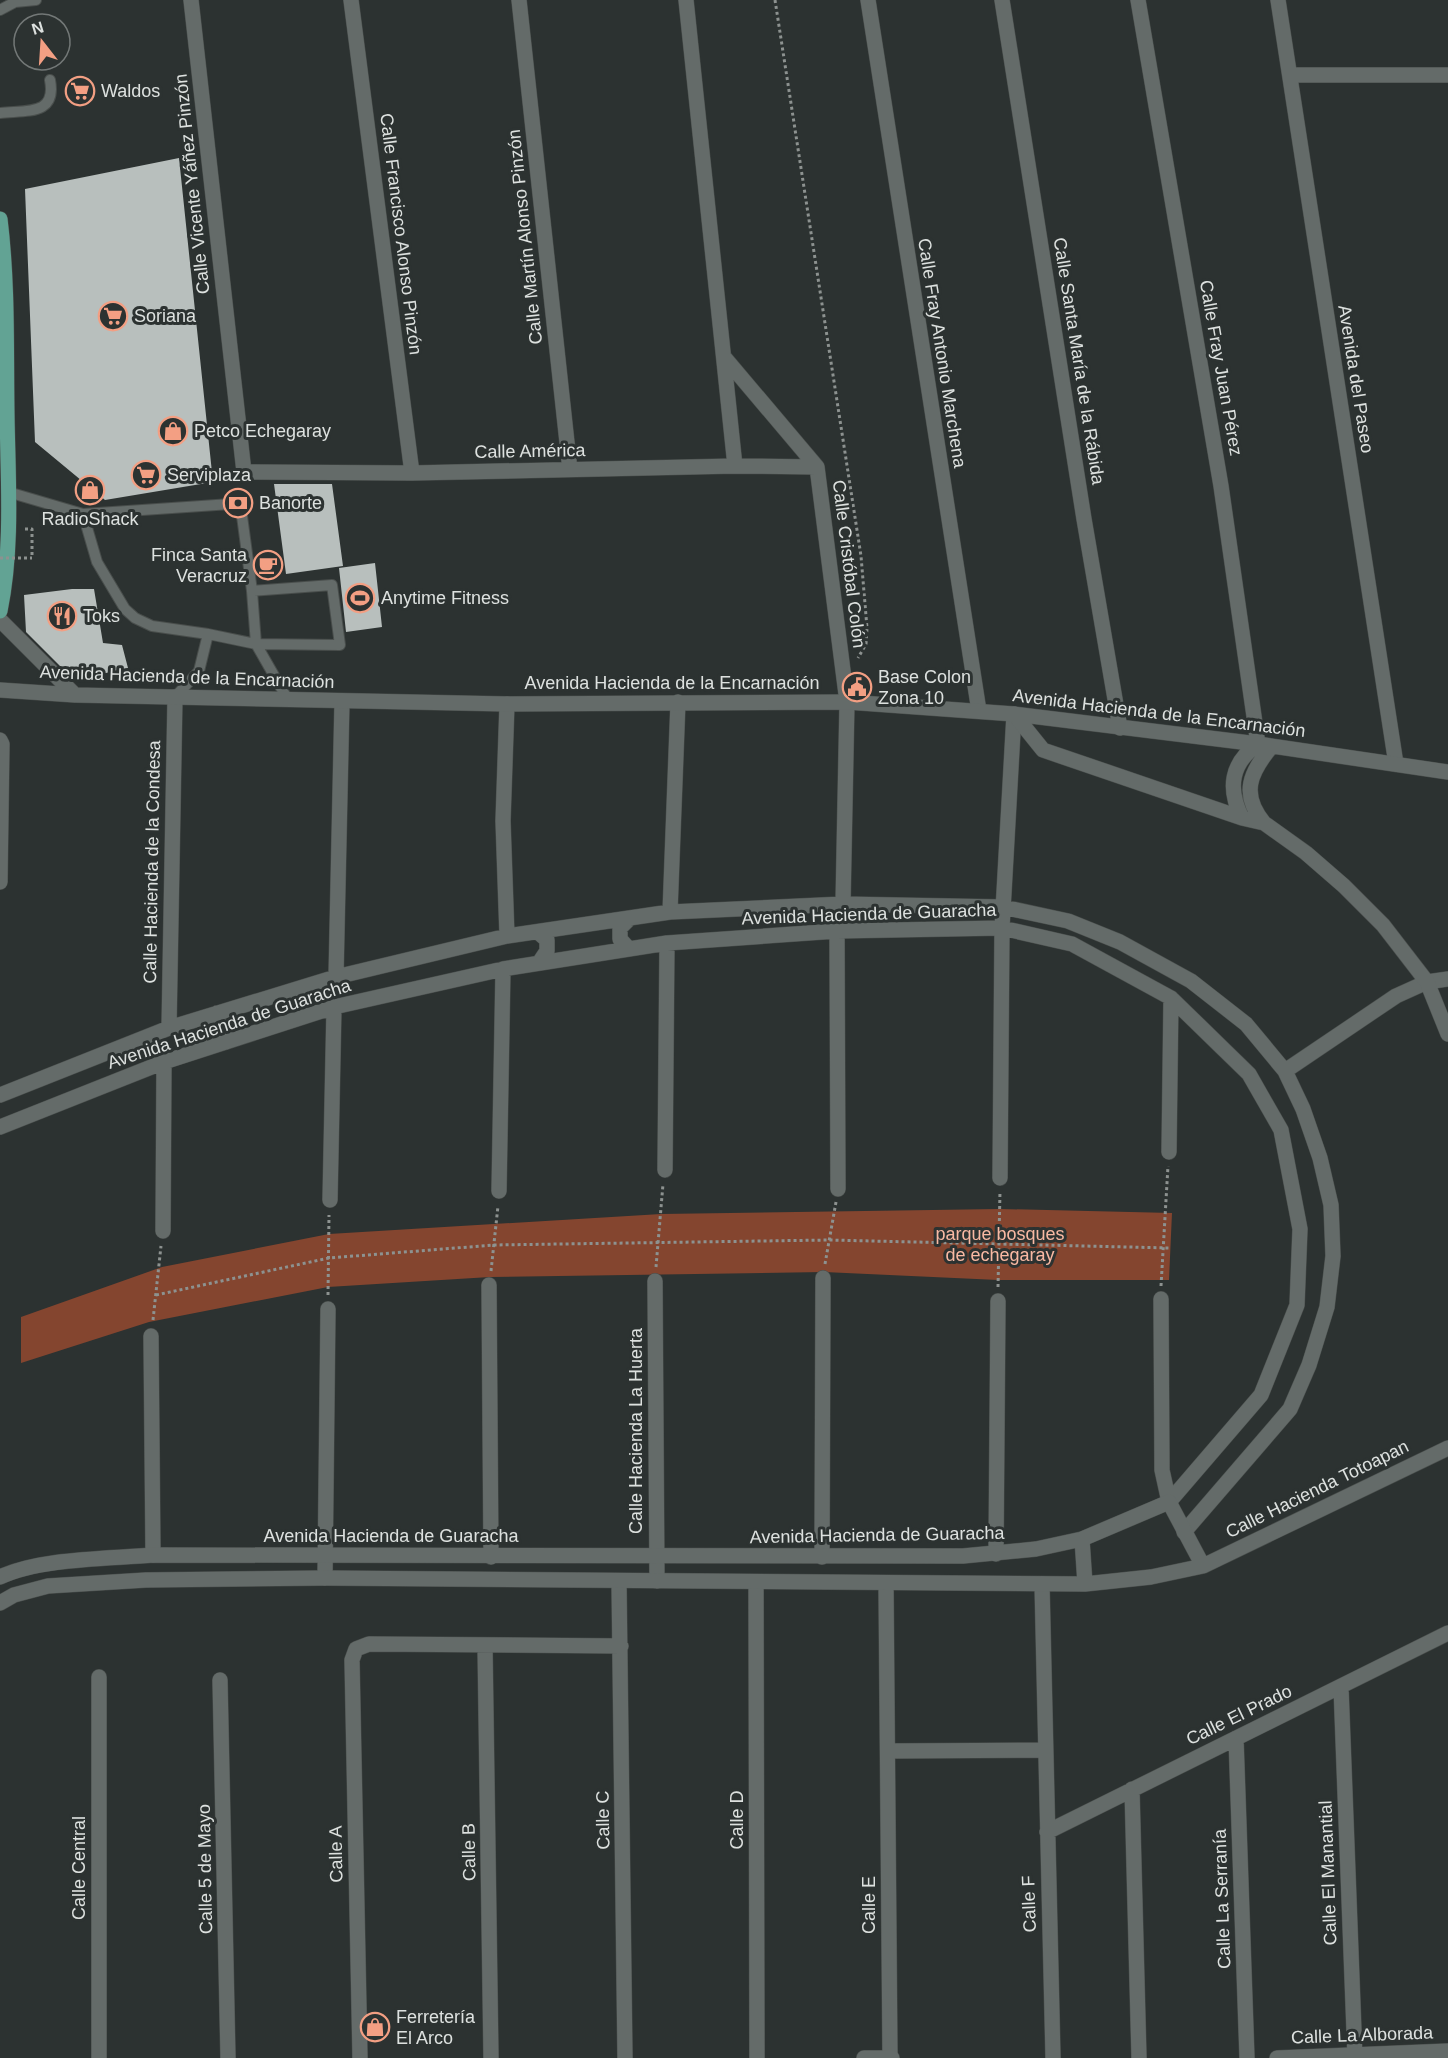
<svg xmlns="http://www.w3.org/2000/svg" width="1448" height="2058" viewBox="0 0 1448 2058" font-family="Arial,sans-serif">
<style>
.green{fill:#84452f}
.building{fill:#b8bfbd}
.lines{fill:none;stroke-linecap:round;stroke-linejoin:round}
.lane-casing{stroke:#494e4c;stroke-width:12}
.street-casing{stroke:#494e4c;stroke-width:16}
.secondary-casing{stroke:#494e4c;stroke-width:16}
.primary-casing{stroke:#494e4c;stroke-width:16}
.path{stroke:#8d9290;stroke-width:3;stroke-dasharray:3 3;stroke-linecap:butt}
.lane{stroke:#646b69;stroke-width:10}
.street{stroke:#646b69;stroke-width:15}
.secondary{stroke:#646b69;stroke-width:15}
.primary{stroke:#62a394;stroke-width:15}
.path-bridge{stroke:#8d9290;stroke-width:3;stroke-dasharray:3 3;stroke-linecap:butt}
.labels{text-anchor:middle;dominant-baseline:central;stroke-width:6;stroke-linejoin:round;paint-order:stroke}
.poi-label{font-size:18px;fill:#dde1df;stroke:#2c3231;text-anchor:start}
.street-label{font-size:18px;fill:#dde1df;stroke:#2c3231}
.park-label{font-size:18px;fill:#f9b9a3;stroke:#2c3231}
</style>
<rect width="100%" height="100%" fill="#2c3231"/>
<path class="green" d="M1000,1209L1172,1213L1169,1280H998L824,1272L490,1277L328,1287L149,1322L21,1363V1317L162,1267L329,1234L661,1214Z"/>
<path class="building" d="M179,158L213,482L105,500L35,442L25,189Z
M274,484H332L343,566L286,574Z
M375,563L382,627L346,632L339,568Z
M72,589H94L103,643L122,645L128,668L106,673L71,677L26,632L24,595Z"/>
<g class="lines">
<g class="lane-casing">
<path id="lane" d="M0,10L15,2L36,0
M0,113C26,110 57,116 50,80
M8,492L83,514L231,504L242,516L252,591L256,644L288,700
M83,514L97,562L125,609L135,618L152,626L208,634L256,644L340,645L332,585L252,591
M175,697L199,671L208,634"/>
</g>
<g class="street-casing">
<path id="street" d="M191,0L244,472L412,473L735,466L817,467
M351,0L412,473
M519,0L570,470
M686,0L735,466
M868,0L979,711
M1002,0L1084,519L1120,728
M1138,0L1221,486L1258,744
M1278,0L1396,764
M1290,75H1448
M724,357L817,467L847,702L843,904
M670,912L678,702
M837,931L838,1189
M507,936L503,821L507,704
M629,949L620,939V928L630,918
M539,963L547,951V940L539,933
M336,977L342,701
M217,1013L226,1042
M169,1028L175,697
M1285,1071L1396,996L1427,982L1448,979
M0,1095L169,1028L336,977L507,936L670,912L843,904L1003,907L1068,921L1120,942L1191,981L1246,1024L1285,1071L1303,1109L1320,1158L1331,1205L1333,1256L1327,1307L1309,1365L1290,1409L1184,1532
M0,1127L164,1062L334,1007L503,969L667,943L837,931L1002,928L1072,944L1171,998L1249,1074L1281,1130L1300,1229L1297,1305L1261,1395L1169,1502
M1169,1152L1171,998
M665,1170L667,943
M1000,1178L1002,928L1014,714
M499,1191L503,969
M330,1200L334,1007
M163,1231L164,1062
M655,1281L657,1581
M489,1285L491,1557
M1161,1299L1162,1470L1169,1502
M151,1336L153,1555
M996,1554L998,1301
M822,1557L823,1278
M325,1578L328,1309
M619,1582L625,2058
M756,1582L757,2058
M886,1583L890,2058
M1042,1584L1053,2058
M485,1645L491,2058
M99,1677V2058
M220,1680L228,2058
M1341,1687L1355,2058
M1236,1738L1247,2058
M888,1751L1045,1750
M1132,1789L1139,2058
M1047,1832L1448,1633
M360,2058L352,1660L356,1649L369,1644L621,1646"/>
</g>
<g class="secondary-casing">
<path id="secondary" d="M0,620L75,695
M0,690L75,695L507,704L847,702L1014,714L1258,744L1448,772
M1014,714L1043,750L1242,818L1264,823L1306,853L1344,886L1383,925L1427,982L1448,1034
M0,740L2,744L0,882
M1242,818C1227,788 1231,763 1258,744
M1264,823C1240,794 1250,772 1272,746
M1082,1539L1085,1584
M0,1577C41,1558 107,1559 153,1555L963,1556L1036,1549L1082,1539L1169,1502L1203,1566
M0,1603L14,1595L48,1586L146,1580L325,1578L1085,1584L1151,1577L1203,1566L1448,1448
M864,2058H892
M1277,2058L1448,2051"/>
</g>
<g class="primary-casing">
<path id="primary" d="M0,219C8,284 6,350 7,415C8,480 13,547 0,611"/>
</g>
<path class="path" d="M775,0L861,556L867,628L866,644L858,658
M25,529H32V558
M825,1264L836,1202
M656,1267L663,1184
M491,1271L498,1206
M1161,1286L1168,1166
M998,1287L1000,1191
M156,1295L329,1258L494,1245L829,1240L1170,1248
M328,1295L329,1215
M153,1320L161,1246"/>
<use href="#lane" class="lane"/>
<use href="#street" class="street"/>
<use href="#secondary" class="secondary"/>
<use href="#primary" class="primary"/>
<path class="path-bridge" d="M0,558H32"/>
</g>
<defs>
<g id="supermarket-ring" transform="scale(1.5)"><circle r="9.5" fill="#2c3231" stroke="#f39f83" stroke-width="1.5"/><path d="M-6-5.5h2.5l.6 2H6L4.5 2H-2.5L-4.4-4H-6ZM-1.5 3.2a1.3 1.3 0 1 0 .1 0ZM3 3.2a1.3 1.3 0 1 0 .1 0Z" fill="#f39f83"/></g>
<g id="shop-ring" transform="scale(1.5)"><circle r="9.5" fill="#2c3231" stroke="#f39f83" stroke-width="1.5"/><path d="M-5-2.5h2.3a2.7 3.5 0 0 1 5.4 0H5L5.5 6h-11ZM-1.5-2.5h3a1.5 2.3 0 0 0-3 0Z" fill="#f39f83"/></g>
<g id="bank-ring" transform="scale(1.5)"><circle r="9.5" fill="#2c3231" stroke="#f39f83" stroke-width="1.5"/><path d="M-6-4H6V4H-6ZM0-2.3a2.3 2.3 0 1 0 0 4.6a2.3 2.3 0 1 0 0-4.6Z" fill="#f39f83"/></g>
<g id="cafe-ring" transform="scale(1.5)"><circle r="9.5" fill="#2c3231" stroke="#f39f83" stroke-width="1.5"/><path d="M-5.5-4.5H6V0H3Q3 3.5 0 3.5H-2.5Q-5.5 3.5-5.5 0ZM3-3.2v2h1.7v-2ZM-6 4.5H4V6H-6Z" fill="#f39f83"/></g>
<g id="stadium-ring" transform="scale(1.5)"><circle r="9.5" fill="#2c3231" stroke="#f39f83" stroke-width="1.5"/><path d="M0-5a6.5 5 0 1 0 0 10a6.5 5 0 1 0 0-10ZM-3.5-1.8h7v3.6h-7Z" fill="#f39f83"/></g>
<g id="restaurant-ring" transform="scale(1.5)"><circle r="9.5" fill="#2c3231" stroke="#f39f83" stroke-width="1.5"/><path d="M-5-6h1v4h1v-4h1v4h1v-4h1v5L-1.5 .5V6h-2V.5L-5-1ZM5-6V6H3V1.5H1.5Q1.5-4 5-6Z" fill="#f39f83"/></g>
<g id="civic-ring" transform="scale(1.5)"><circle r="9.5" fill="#2c3231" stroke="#f39f83" stroke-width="1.5"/><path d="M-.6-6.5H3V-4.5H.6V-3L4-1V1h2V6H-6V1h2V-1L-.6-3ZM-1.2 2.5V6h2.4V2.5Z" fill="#f39f83"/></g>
</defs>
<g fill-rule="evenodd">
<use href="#supermarket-ring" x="80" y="91"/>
<use href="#supermarket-ring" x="113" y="316"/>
<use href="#shop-ring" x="173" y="431"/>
<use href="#supermarket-ring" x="146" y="475"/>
<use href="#shop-ring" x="90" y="490"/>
<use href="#bank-ring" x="238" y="503"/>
<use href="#cafe-ring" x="268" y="565"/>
<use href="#stadium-ring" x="360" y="598"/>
<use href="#restaurant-ring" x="62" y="616"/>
<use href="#civic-ring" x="857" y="687"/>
<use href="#shop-ring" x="375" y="2027"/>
</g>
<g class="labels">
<g class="poi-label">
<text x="101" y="91">Waldos</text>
<text x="134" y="316">Soriana</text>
<text x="194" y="431">Petco Echegaray</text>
<text x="167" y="475">Serviplaza</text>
<text x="259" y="503">Banorte</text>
<text x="90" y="519" text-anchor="middle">RadioShack</text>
<text x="247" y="555" text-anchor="end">Finca Santa<tspan x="247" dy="21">Veracruz</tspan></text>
<text x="381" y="598">Anytime Fitness</text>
<text x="83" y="616">Toks</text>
<text x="878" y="677">Base Colon<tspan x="878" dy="21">Zona 10</tspan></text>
<text x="396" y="2017">Ferretería<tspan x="396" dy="21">El Arco</tspan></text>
</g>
<g class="street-label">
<text transform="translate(192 184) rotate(-96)">Calle Vicente Yáñez Pinzón</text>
<text transform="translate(401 234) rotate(83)">Calle Francisco Alonso Pinzón</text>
<text transform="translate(525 237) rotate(-96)">Calle Martín Alonso Pinzón</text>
<text transform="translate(942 353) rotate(81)">Calle Fray Antonio Marchena</text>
<text transform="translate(1079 361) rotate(81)">Calle Santa María de la Rábida</text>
<text transform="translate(1221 368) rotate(80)">Calle Fray Juan Pérez</text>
<text transform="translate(1356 379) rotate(81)">Avenida del Paseo</text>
<text transform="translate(530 451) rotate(-1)">Calle América</text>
<text transform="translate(849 564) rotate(83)">Calle Cristóbal Colón</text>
<text transform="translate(187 677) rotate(2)">Avenida Hacienda de la Encarnación</text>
<text x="672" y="683">Avenida Hacienda de la Encarnación</text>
<text transform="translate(1159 713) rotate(7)">Avenida Hacienda de la Encarnación</text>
<text transform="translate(152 862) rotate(-89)">Calle Hacienda de la Condesa</text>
<text transform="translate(869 914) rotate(-2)">Avenida Hacienda de Guaracha</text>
<text transform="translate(229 1024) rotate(-18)">Avenida Hacienda de Guaracha</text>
<text transform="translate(636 1431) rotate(-90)">Calle Hacienda La Huerta</text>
<text transform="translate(1317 1489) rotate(-26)">Calle Hacienda Totoapan</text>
<text transform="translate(877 1535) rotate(-1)">Avenida Hacienda de Guaracha</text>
<text x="391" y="1536">Avenida Hacienda de Guaracha</text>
<text transform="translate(1239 1715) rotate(-26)">Calle El Prado</text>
<text transform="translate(603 1820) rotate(-91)">Calle C</text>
<text transform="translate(737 1820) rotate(-90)">Calle D</text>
<text transform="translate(469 1852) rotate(-91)">Calle B</text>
<text transform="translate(336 1854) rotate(-91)">Calle A</text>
<text transform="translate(79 1868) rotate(-90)">Calle Central</text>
<text transform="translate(205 1869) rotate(-91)">Calle 5 de Mayo</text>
<text transform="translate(1328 1873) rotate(-92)">Calle El Manantial</text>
<text transform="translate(1222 1899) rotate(-92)">Calle La Serranía</text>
<text transform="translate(1029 1904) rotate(-92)">Calle F</text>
<text transform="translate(869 1905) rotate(-90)">Calle E</text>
<text transform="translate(1362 2035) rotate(-2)">Calle La Alborada</text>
</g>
<g class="park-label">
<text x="1000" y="1234">parque bosques<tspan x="1000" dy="21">de echegaray</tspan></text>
</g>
</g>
<g transform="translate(42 42) rotate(343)"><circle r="28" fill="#2c3231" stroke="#737877" stroke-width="1.5"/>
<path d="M0-4.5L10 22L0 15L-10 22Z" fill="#f39f83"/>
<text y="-9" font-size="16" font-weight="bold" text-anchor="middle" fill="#dde1df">N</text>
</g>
</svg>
